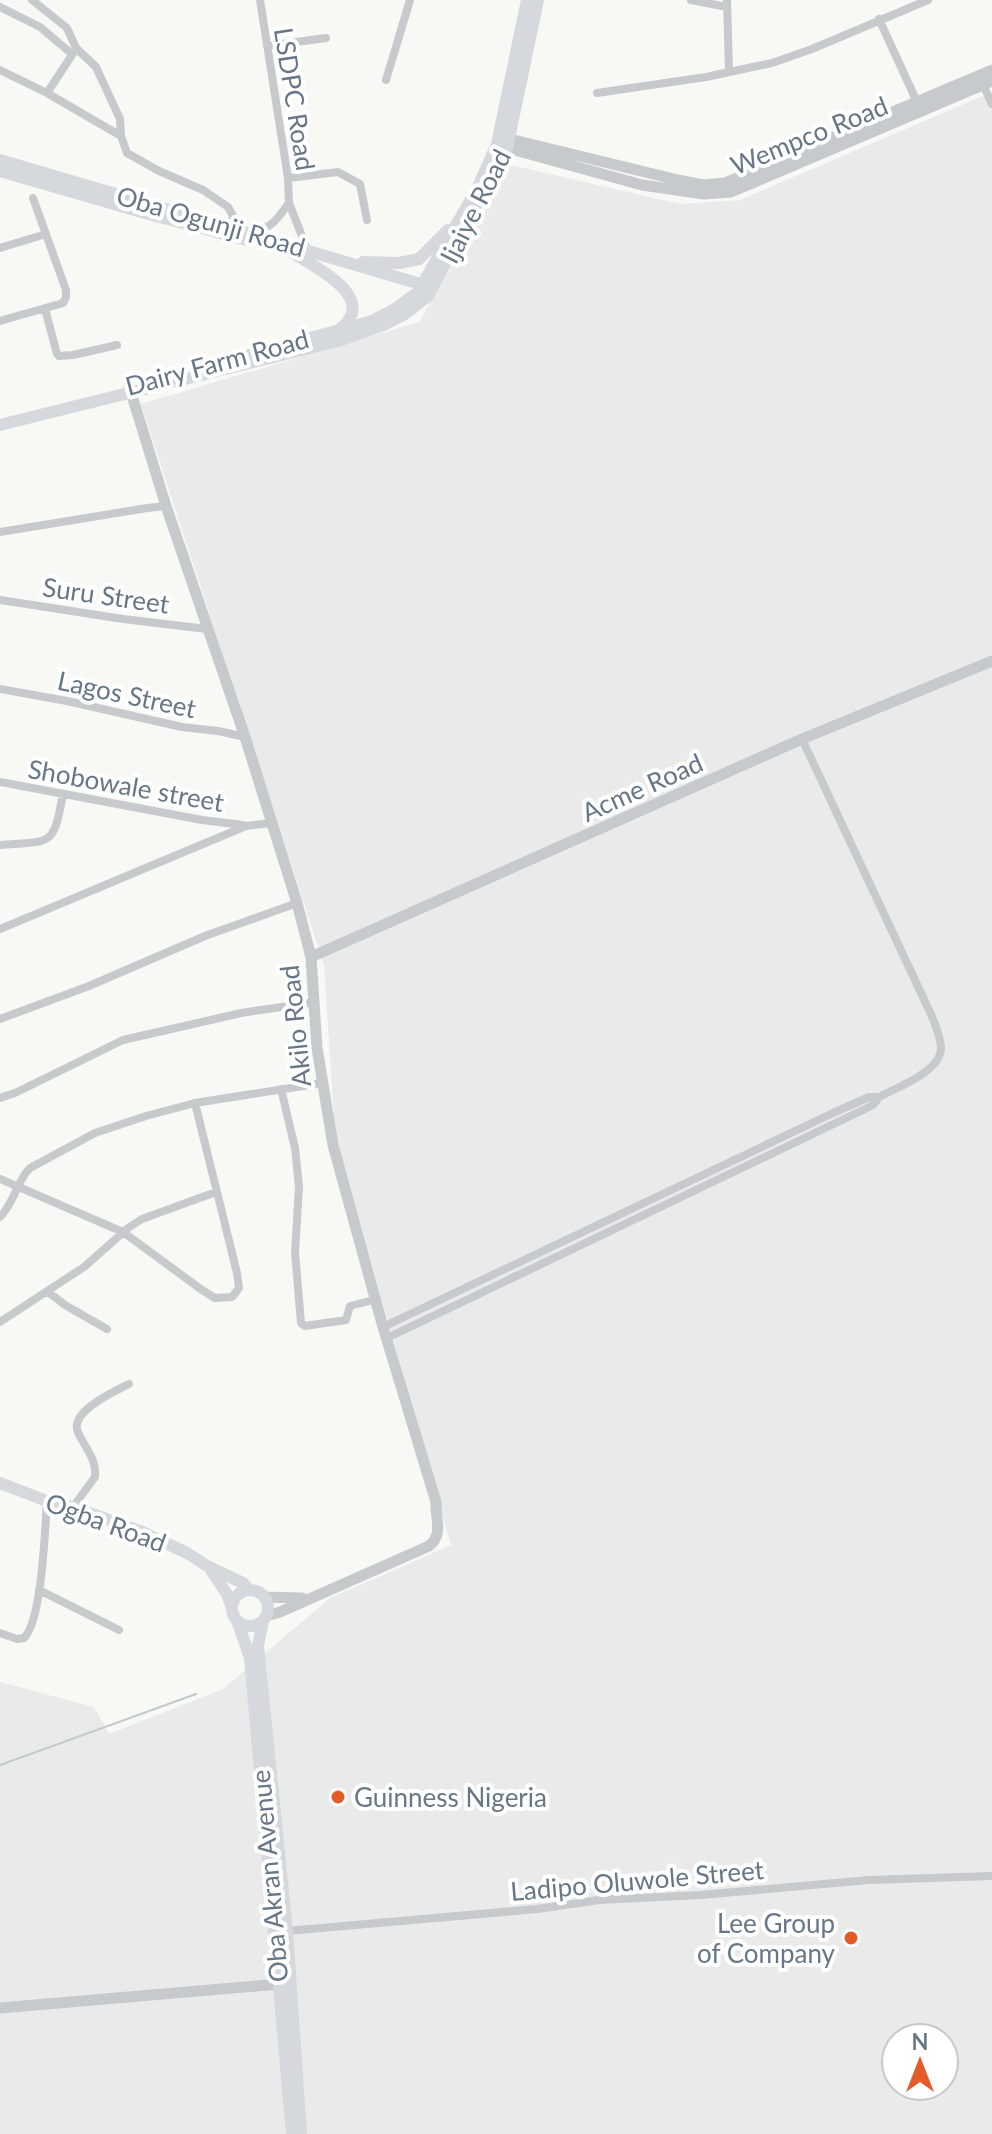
<svg xmlns="http://www.w3.org/2000/svg" width="992" height="2134" viewBox="0 0 992 2134" font-family="Lato,sans-serif">
<style>
.built{fill:#e9eae9;fill-rule:evenodd}
.lines{fill:none;stroke-linecap:round;stroke-linejoin:round}
.stream{stroke:#c0cacf;stroke-width:2}
.minor{stroke:#c6cacd;stroke-width:8}
.tertiary{stroke:#c6cacd;stroke-width:11}
.secondary{stroke:#d5d9dd;stroke-width:12}
.poi-dot{fill:#e55b28;stroke:#fff;stroke-width:3}
.labels{text-anchor:middle;dominant-baseline:central;stroke-width:8;stroke-linejoin:round;paint-order:stroke}
.street-label{font-size:26px;fill:#677787;stroke:#fff}
.poi-label{font-size:26px;fill:#677787;stroke:#fff;text-anchor:start}
</style>
<rect width="100%" height="100%" fill="#f8f8f5"/>
<path class="built" d="M992,92V2134H0V1682L94,1707L109,1734L223,1689L330,1598L451,1545L335,1133L324,965L141,404L419,322L511,165L680,204L740,200ZM896,2038H944V2086H896Z"/>
<g class="lines">
<path class="stream" d="M0,1765L196,1694"/>
<path class="minor" d="M32,0L67,28L76,48L96,67L120,119L121,136L127,153L159,171L203,190L228,207L233,216L230,227
M260,0L288,178L289,203L307,249
M691,0L727,7
M727,0L729,71
M0,7L40,27L72,54
M879,19L917,102
M267,46L326,38
M0,70L47,93L121,136
M386,80L410,0
M981,80L992,104
M47,93L74,52
M597,93L706,77L772,63L812,49L928,0
M288,178L338,172L360,184L367,220
M250,232C272,229 276,220 289,203
M0,248L46,234
M45,309L57,354L59,356L73,355L117,345
M0,321L63,303L66,297V290L33,198
M0,532L147,508L166,506
M0,600L123,619L207,629
M0,689L67,701L182,727L218,731L245,737
M0,782L202,820L243,825
M0,845C53,841 53,847 63,794
M0,929L246,826L272,823
M0,1019L89,986L205,936L297,903
M281,1089L295,1148L299,1187L295,1252L301,1323L305,1326L346,1320L350,1306L377,1299
M0,1098L15,1093L123,1040L241,1013L315,1002
M0,1179L123,1232L202,1290L215,1298L232,1297L239,1288L237,1273L195,1103
M0,1217C15,1202 16,1182 30,1168L95,1133L146,1116L195,1103L322,1083
M48,1292L65,1305L107,1329
M0,1322L84,1267L128,1228L142,1219L216,1192
M383,1327L833,1113L869,1097H879
M387,1338L867,1108L874,1104L879,1097C898,1087 942,1071 941,1047C940,1034 934,1021 929,1010L802,739
M73,1507L95,1477C96,1465 92,1457 86,1447C83,1441 78,1435 77,1429C73,1410 115,1391 129,1384
M39,1590L119,1630
M0,1633L17,1639L24,1638C42,1621 45,1529 47,1501
M287,1931L537,1909L599,1900L701,1895L869,1880L992,1876"/>
<path class="tertiary" d="M501,137L678,180L703,185L725,183L992,70
M501,146L642,185L704,194L731,192L992,81
M129,386L166,506L245,737L297,903L311,957L317,1048L333,1145L383,1327L436,1502C435,1519 444,1534 429,1546L280,1612L266,1616
M311,957L802,739L992,661
M264,1597L302,1598
M0,2008L279,1984"/>
<path class="secondary" d="M0,160L427,286
M0,171L145,213L247,240
M291,252C315,267 380,298 340,329
M363,262L399,263L419,259L448,230
M246,356L372,321L395,309L418,292L478,187L497,144L527,0
M0,425L338,341L386,324L405,314L428,296L507,148L538,0
M0,1483L47,1501L73,1507L142,1532L187,1553L209,1567L243,1583L249,1590
M209,1567L227,1594L232,1608
M232 1608a18 18 0 1 1 36 0a18 18 0 1 1-36 0Z
M237,1620L250,1658L292,2134
M263,1621L258,1645L260,1666L287,1931L301,2134"/>
</g>
<g class="poi-dot">
<circle cx="338" cy="1797" r="8"/>
<circle cx="851" cy="1938" r="8"/>
</g>
<g class="labels">
<g class="street-label">
<text transform="translate(295 99) rotate(81)">LSDPC Road</text>
<text transform="translate(809 135) rotate(-22)">Wempco Road</text>
<text transform="translate(475 206) rotate(-63)">Ijaiye Road</text>
<text transform="translate(211 221) rotate(16)">Oba Ogunji Road</text>
<text transform="translate(217 362) rotate(-15)">Dairy Farm Road</text>
<text transform="translate(106 595) rotate(8)">Suru Street</text>
<text transform="translate(127 694) rotate(12)">Lagos Street</text>
<text transform="translate(126 785) rotate(10)">Shobowale street</text>
<text transform="translate(642 787) rotate(-24)">Acme Road</text>
<text transform="translate(295 1026) rotate(-96)">Akilo Road</text>
<text transform="translate(106 1522) rotate(20)">Ogba Road</text>
<text transform="translate(269 1876) rotate(-95)">Oba Akran Avenue</text>
<text transform="translate(637 1880) rotate(-5)">Ladipo Oluwole Street</text>
</g>
<g class="poi-label">
<text x="354" y="1797">Guinness Nigeria</text>
<text x="835" y="1923" text-anchor="end">Lee Group<tspan x="835" dy="30">of Company</tspan></text>
</g>
</g>
<g transform="translate(920 2062)"><circle r="38" fill="#ffffff" stroke="#c2c9cf" stroke-width="2"/>
<path d="M0-6L14 30L0 20L-14 30Z" fill="#e55b28"/>
<text y="-12" font-size="22" font-weight="bold" text-anchor="middle" fill="#677787">N</text>
</g>
</svg>
